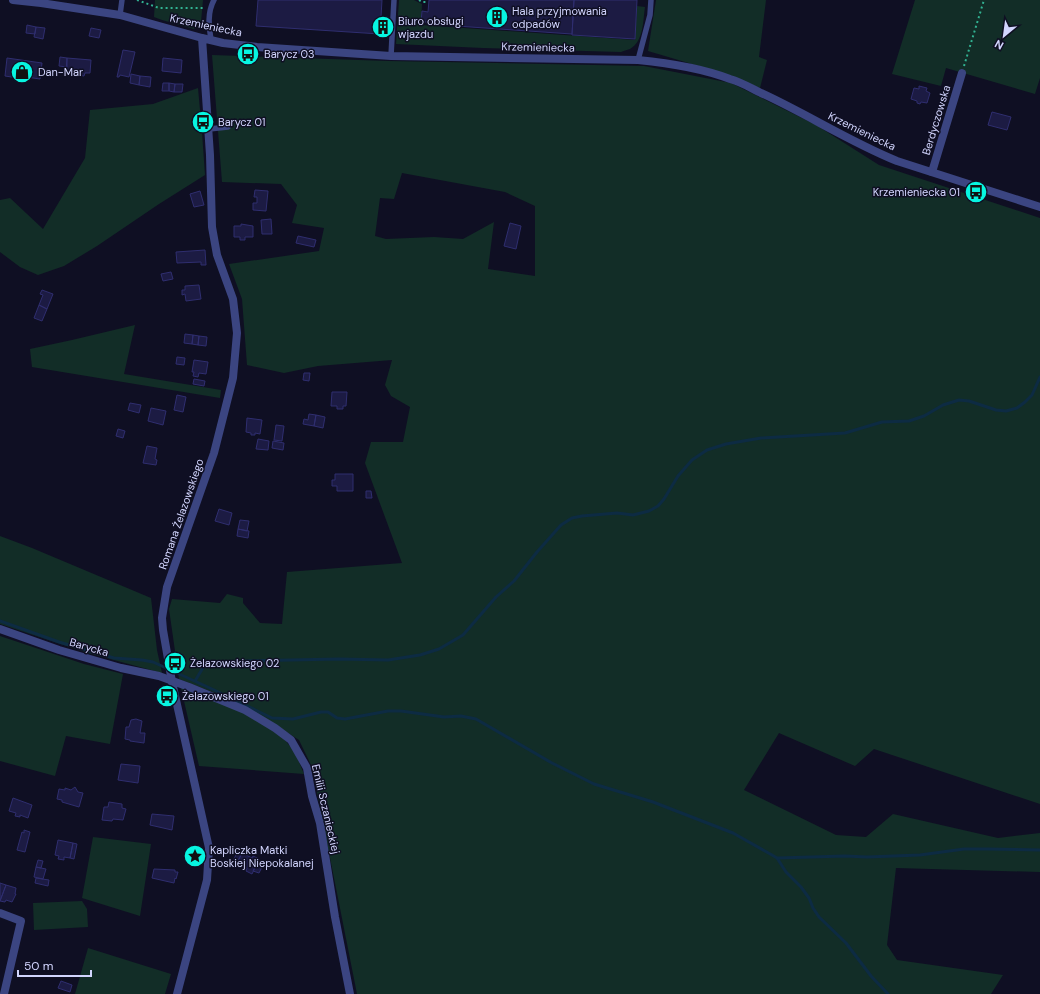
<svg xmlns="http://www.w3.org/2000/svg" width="1040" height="994" viewBox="0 0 1040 994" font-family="'DM Sans',sans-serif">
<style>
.green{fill:#122d27;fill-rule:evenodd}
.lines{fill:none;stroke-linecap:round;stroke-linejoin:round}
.stream{stroke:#0d2b43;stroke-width:3}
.building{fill:#1c1b43;stroke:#2f2e6f}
.path{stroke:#32b292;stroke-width:2;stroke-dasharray:2 3;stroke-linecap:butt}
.service{stroke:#3b4581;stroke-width:5.5}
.minor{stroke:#3b4581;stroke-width:8}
.tertiary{stroke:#3b4581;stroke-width:8}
.labels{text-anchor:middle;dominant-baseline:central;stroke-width:3;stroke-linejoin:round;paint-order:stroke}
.poi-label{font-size:11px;fill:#d2d5fe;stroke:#0f0f23;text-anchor:start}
.street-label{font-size:11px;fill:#d2d5fe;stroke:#0f0f23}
</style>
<rect width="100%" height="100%" fill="#0f0f23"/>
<path class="green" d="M155,0H203L201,22L194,29L162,20L154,17Z
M399,0H414L422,4L421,25L635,40L637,6L645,7C643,20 644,41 630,49C627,50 623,51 621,52L483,48L396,44Z
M656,0H766L759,57L767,60L760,88L729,75L648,51Z
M915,0H1040V78L1035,94L946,68L941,86L892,74Z
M212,55L389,61L644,66L731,83L816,125L879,165L1040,218V804L874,749L855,766L779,733L744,790L836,835L866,837L893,814L998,838L1040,833V872L896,868L887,945L897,960L1003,975L991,994H357L312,767L299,740L271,722L247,708L220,695L179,679L169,609L172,599L220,603L227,594L243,598V603L260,623L282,624L287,572L402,563L365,463L371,442H403L410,407L391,396L385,385L392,360L318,366L284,373L247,365L242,299L229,264L319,251L324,228L292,223L297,205L281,184L222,182ZM402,173L505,192L535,206V276L488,269L494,222L463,239L434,237L386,239L375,236L380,198L394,199Z
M198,88L202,132L205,175L159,204L97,246L64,266L38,275L20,267L0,252V200L10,198L43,229L85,158L90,110L153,104Z
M135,325L124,374L221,390L220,398L32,367L30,349L72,340Z
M0,536L32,548L151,598L157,650L162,673L88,653L0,624Z
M0,636L84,664L123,674L110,744L66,736L55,776L0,761Z
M181,688C217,702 273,717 294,752C298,758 301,767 304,774L199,766Z
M93,837L151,844L140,916L82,898Z
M82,901L87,909L88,927L34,930L33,903Z
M88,948L171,974L165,994H75Z"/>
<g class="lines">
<path class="stream" d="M0,621L59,642L93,652L114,658L142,660L153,662L212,689L272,718L293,719L321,712H328L337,718L345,719L388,711H401L444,717L461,716L476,719L552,763L594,784L653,802L733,833L772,855L777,858L786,872L801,887L809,898L813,908L819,917L846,943L871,976L888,994
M195,681L204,666L220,663L244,661L339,659L388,660L420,655L439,649L463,635L496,597L514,581L537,552L561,525L572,518L582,516L617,513L633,515L649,511L658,506L664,499L678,476L692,460L707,450L726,444L761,438L845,433L882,422L909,421L924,416L943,405L959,400L969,401L996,410L1006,411L1017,408L1025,402L1032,395L1040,377
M777,858L845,856L867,857L920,855L964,849H987L1040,850"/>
</g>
<path class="building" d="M258,0H382L380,34L256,26Z
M429,0H574L572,34L427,24V22H421L422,11L428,12Z
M574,0H637L635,39L572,35Z
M381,22H386V31H380Z
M27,25L36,27L35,34L26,33Z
M36,27L45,28L43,39L34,37Z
M91,28L101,30L99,38L89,36Z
M123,50L135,52L129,77L120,75L119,77H117Z
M60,57L67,58V67L59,66Z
M7,58L21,60L18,78L5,76Z
M67,58L91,60L90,73H85L84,76L78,75V72L66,71Z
M163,58L182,60L181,73L162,71Z
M21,60L42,63L40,79L19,76Z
M131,74L140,76L139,85L130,83Z
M140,76L151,77L150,87L139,85Z
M163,83H169V91H162Z
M169,83L175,84L174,92L169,91Z
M175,84H183L182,92H174Z
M919,86L927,88L926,91L930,93L927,103L921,102L920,104L917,103V101L911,99L914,88L919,89Z
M992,112L1011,117L1007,130L988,125Z
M255,190L268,191L266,211L253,210V203H257V197H254Z
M200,191L204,205L194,207L190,194Z
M271,219L272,234H262L261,220Z
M510,223L521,226L516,249L504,246Z
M241,224L253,226V237H245V240H240V237H234V226H241Z
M298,236L316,240L314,247L296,243Z
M205,250L206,265H201V262L177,263L176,252Z
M171,272L173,279L163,281L161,274Z
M199,285L201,299L186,301L185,294L182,295V290H185V286Z
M42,290L53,294L47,309L39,305L43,295L40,294Z
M39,305L47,309L42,321L34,318Z
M185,334L193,335L192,344L184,343Z
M193,335L199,336L198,345L192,344Z
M199,336L207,337L206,346L198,345Z
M177,357L185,358L184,365L176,364Z
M194,360L208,362L206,374L199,373L198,377L193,376L194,372H192Z
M304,373H310L309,381L303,380Z
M194,379L205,381L204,386L193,384Z
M332,392H347L346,406H343V409H337V406H331Z
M177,395L186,397L183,412L174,410Z
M130,403L141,405L139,413L128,410Z
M151,408L166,411L163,425L148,421Z
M309,414L316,415L314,426L303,424L304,419L308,420Z
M316,415L325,417L323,428L314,426Z
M247,418L262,420L260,434L255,433V435H251V433L246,432Z
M276,425L284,426L282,441L274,440Z
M118,429L125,431L123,438L116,436Z
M258,439L269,441L268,450L256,449Z
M273,441L284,443L283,450L272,448Z
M147,446L157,448L155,459L157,460L156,465L143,463Z
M335,474H353V491H337V486H332V480H335Z
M366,491H371L372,498H366Z
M219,509L232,513L229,525L215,521Z
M240,520L249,521L247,531L238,529Z
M238,529L249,531L248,538L237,536Z
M136,719L142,721L140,733H145L144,743L130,741V740L125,739L126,727H129L131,720Z
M121,764L140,766L138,783L118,780Z
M75,787L78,792L83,793L79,807L62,802V800L57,799L59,789L65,790V788L71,790Z
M13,798L32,805L28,818L20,815V817L15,816L16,813L9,811Z
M109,802L122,804V808L126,809L123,820L113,819L112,821L102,820L104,807H108Z
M152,814L174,816L172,830L150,825Z
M24,830L30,832L25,852L17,850L22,832L24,833Z
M58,840L73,843L70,858L64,857V860L58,859L59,856L55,855Z
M73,843L77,844L74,859L70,858Z
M238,851L242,853L237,863L233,861Z
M242,853L252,858L253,856L259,859L252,874L246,871L247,868L237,863Z
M38,860L43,861L41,868L36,867Z
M258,861L264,863L259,873L253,871Z
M36,867L46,869L43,879L34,877Z
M154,869L175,870V872H178L176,879L175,878L174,883L152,878Z
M36,878L49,880L48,886L35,883Z
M0,883L6,885L0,901Z
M6,885L16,888L15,894H16L12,902L6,900L5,902L0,901Z
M61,981L72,985L70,992L58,988Z"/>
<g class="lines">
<path class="path" d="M137,0L159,8H204
M419,0L422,2H428
M964,66L984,0"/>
<path class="service" d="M120,15L122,0
M211,40C209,26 207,13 214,0
M391,56L394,0
M638,60L650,15L651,0
M209,129L228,127"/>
<path class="minor" d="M932,172L962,73
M0,629L59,650L121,668L159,676L189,687L245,710L275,728L291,740L307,768L312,796L320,823L335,917L350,994
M0,913L21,921L4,994"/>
<path class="tertiary" d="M13,0L41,3L120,15L202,38L223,43L257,47L391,56L638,60C669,63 701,68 730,79C741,82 751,88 761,93C807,114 850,142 897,161L1040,207
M177,994L207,880L209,848L172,682L163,630L162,618L167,587L214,453L233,378L237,333L233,299L217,255L212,227L210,155L202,38"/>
</g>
<defs>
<g id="building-disc" transform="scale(1.15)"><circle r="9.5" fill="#07f5e1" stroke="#0f0f23"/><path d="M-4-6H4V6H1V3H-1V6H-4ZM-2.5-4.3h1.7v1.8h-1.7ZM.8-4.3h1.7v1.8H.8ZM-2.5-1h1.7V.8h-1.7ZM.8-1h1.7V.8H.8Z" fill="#111"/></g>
<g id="bus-disc" transform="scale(1.15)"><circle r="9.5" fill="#07f5e1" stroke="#0f0f23"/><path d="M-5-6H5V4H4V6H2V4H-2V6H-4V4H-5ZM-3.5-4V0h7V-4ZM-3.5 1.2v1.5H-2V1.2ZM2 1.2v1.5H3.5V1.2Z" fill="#111"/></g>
<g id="shop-disc" transform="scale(1.15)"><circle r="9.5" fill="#07f5e1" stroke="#0f0f23"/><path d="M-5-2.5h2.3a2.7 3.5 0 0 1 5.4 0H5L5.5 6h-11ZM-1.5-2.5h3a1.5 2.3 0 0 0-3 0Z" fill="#111"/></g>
<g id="sight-disc" transform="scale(1.15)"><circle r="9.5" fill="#07f5e1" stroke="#0f0f23"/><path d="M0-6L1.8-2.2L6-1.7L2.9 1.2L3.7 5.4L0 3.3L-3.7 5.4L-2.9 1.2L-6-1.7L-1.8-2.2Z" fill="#111"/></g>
</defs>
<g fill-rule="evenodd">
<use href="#building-disc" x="497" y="17"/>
<use href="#building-disc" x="383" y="27"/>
<use href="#bus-disc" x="248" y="54"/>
<use href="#shop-disc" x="22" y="72"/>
<use href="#bus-disc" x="203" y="122"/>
<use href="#bus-disc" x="976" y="192"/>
<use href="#bus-disc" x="175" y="663"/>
<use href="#bus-disc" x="167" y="696"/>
<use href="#sight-disc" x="195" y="856"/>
</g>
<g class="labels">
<g class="poi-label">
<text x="512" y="11">Hala przyjmowania<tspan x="512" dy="13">odpadów</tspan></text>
<text x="398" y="21">Biuro obsługi<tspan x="398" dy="13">wjazdu</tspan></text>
<text x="264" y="54">Barycz 03</text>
<text x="38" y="72">Dan-Mar</text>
<text x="218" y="122">Barycz 01</text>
<text x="960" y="192" text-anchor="end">Krzemieniecka 01</text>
<text x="190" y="663">Żelazowskiego 02</text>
<text x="182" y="696">Żelazowskiego 01</text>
<text x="210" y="850">Kapliczka Matki<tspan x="210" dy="13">Boskiej Niepokalanej</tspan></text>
</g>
<g class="street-label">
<text transform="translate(206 25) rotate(12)">Krzemieniecka</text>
<text transform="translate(538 47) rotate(1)">Krzemieniecka</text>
<text transform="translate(936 120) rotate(-73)">Berdyczowska</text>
<text transform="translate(862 131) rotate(26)">Krzemieniecka</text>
<text transform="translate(181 514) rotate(-71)">Romana Żelazowskiego</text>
<text transform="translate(89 647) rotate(16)">Barycka</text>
<text transform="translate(326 809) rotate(77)">Emilii Sczanieckiej</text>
</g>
</g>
<g transform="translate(1004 36) rotate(209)" stroke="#0f0f23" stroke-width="3" paint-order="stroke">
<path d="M0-3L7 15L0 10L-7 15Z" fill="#d2d5fe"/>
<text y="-6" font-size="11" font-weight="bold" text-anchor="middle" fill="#d2d5fe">N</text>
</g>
<path d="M18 970v6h73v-6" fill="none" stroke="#d2d5fe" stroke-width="2"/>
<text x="24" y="970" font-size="12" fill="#d2d5fe" stroke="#0f0f23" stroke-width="3" paint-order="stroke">50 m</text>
</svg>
